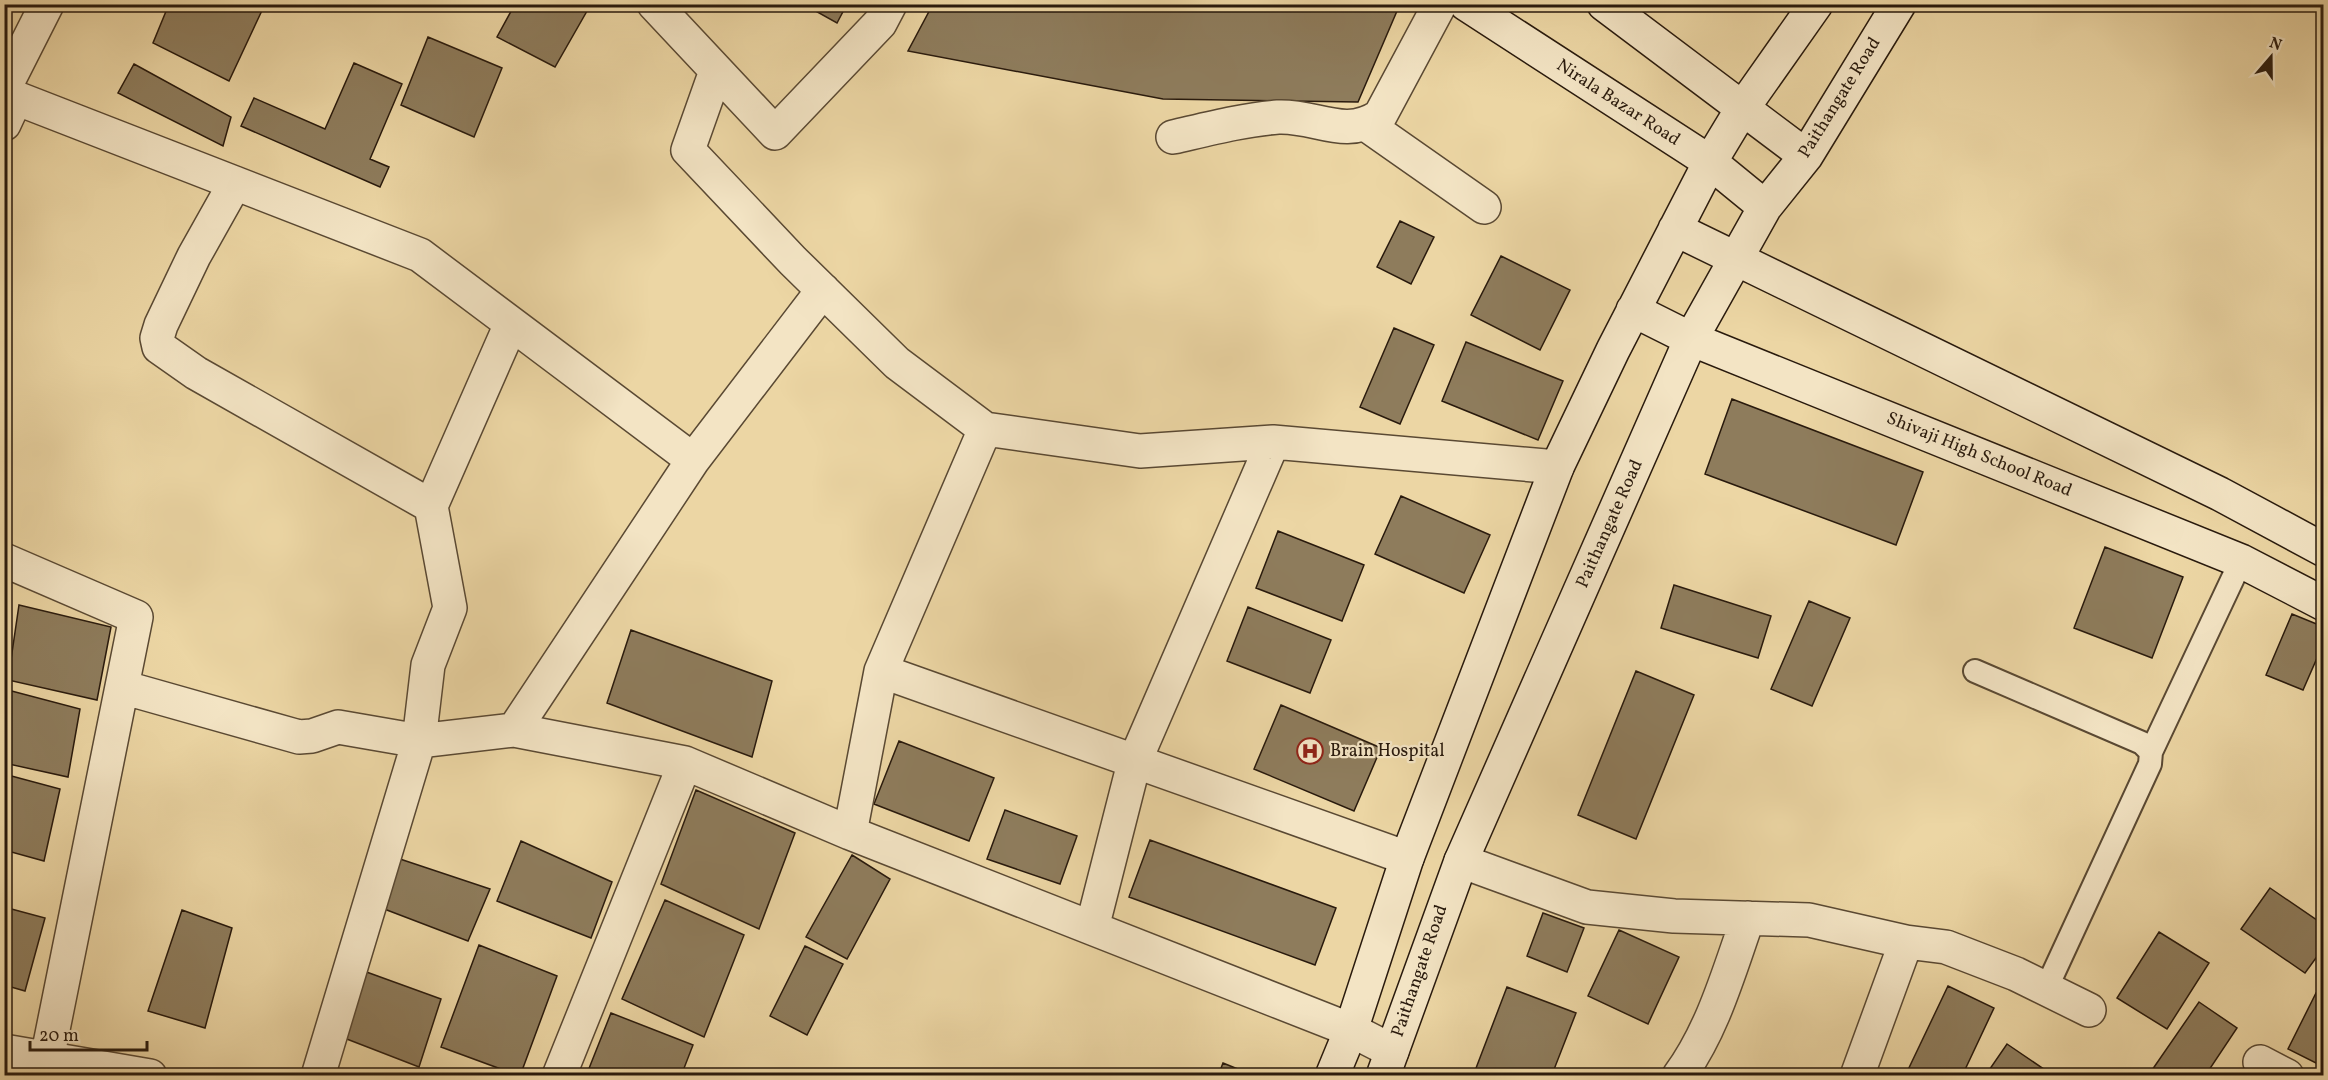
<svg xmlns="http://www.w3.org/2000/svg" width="2328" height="1080" viewBox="0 0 2328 1080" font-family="Vollkorn,serif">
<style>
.building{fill:#8e7c5c;stroke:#291a0d;stroke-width:1.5}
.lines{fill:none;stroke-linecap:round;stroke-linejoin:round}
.lane-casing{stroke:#5a4933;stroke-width:26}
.street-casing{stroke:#5a4933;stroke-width:36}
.secondary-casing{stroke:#291a0d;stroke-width:36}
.lane{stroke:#f3e4c4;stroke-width:22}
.street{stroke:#f3e4c4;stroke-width:33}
.secondary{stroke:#f3e4c4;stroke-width:33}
.labels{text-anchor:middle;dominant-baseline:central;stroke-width:4.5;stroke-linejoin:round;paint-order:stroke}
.street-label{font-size:18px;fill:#291a0d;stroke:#f3e4c4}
.poi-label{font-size:18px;fill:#291a0d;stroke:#f3e4c4;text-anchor:start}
</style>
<rect width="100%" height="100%" fill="#ecd6a4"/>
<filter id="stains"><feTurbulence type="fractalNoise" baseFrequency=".00333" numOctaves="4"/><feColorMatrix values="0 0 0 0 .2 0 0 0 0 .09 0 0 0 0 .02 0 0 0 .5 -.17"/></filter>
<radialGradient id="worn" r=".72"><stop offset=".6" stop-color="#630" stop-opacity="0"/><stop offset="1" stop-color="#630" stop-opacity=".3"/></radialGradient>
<path class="building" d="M169,4H265L229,81L153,43Z
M515,4H591L555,67L497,37Z
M803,4H847L837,23Z
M933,4H1400L1358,102L1163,99L908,51Z
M428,37L502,68L474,137L401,105Z
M354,63L402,84L370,159L389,167L380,187L241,126L254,98L325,129Z
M134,64L231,117L223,146L118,93Z
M1400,221L1434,237L1411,284L1377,267Z
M1501,256L1570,290L1540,350L1471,315Z
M1394,328L1434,345L1400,424L1360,407Z
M1466,342L1563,381L1538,440L1442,401Z
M1732,399L1923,472L1896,545L1705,474Z
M1401,496L1490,535L1464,593L1375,554Z
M1278,531L1364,565L1342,621L1256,588Z
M2105,547L2183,577L2152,658L2074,628Z
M1674,585L1771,616L1758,658L1661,628Z
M1809,601L1850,618L1812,706L1771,689Z
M19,605L111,627L97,700L8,680Z
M1248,607L1331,640L1310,693L1227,661Z
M2292,614L2324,627V642L2303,690L2266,675Z
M631,630L772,681L752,757L607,703Z
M1636,671L1694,695L1636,839L1578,815Z
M4,689L80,709L68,777L4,763Z
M1281,705L1381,748L1354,811L1254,769Z
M899,741L994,778L969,841L874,804Z
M4,774L60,789L44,861L4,850Z
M696,790L795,833L759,929L661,884Z
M1005,810L1077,836L1060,884L987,859Z
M1150,840L1336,908L1315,965L1129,897Z
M521,841L612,882L591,938L497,901Z
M852,855L890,879L847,959L806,937Z
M397,858L490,889L468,941L379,907Z
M2270,888L2324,925V947L2305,973L2241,929Z
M665,900L744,935L704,1037L622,999Z
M4,907L45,918L25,991L4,985Z
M182,910L232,928L205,1028L148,1011Z
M1543,913L1584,928L1567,972L1527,956Z
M1619,930L1679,957L1648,1024L1588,996Z
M2159,932L2209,963L2167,1029L2117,998Z
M479,945L557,976L520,1076L441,1047Z
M805,946L843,964L807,1035L770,1016Z
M361,970L441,999L419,1067L339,1036Z
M1948,986L1994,1008L1962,1076H1914L1907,1072Z
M1507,987L1576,1013L1553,1072L1562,1076H1473Z
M2316,993L2324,997V1067L2288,1049Z
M2199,1002L2237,1028L2205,1076H2153L2150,1073Z
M611,1013L693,1045L681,1076H586Z
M2007,1044L2054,1076H1985Z
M1223,1063L1255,1076H1218Z"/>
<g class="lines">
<g class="lane-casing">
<path id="lane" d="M1975,671L2142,743L2151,752L2150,764L2046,989
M2151,752L2241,561"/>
</g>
<g class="street-casing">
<path id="street" d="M654,4L775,133L880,23L890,4
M716,71L688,150L793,261L897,363L985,429L1140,451L1273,442L1557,467
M4,89L47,4
M4,92L16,98L4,124
M16,98L420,255L693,460L514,730
M1367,125L1484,207
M1173,137C1208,129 1242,120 1278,117C1316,115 1344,140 1380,116L1440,4
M235,183L194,256L161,325L157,338L159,347L196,373L431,506L511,324
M693,460L823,290
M4,560L136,617L47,1059
M881,671L1407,858
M122,687L299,737L312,736L338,727L419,741L428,665L450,608L431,506
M850,833L881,671L985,429
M1461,861L1587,907L1674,916L1809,920L1906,942L1857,1076
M1092,928L1134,763L1273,442
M1906,942L1946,947L2016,974L2089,1010
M4,1051L150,1076
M2260,1062L2287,1076
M318,1076L419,741L514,730L685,763L850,833L1351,1030L1392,1051
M559,1076L685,763
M1679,1076C1713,1030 1729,971 1748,918"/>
</g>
<g class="secondary-casing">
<path id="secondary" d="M1466,4L1710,162L1765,207
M1604,4L1806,156
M1675,229L2220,494L2324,550
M1633,310L1691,339L2241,561L2324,604
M1332,1076L1351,1030L1407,858L1557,467L1613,350L1710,162L1742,109L1816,4
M1383,1076L1461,861L1691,339L1765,207L1806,156L1899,4"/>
</g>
<use href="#lane" class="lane"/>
<use href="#street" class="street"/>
<use href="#secondary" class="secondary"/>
</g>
<defs>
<g id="hospital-ring" transform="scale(1.35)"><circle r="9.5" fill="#f3e4c4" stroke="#8f2418" stroke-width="1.5"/><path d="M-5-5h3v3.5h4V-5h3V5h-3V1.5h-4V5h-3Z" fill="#8f2418"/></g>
</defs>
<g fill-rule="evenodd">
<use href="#hospital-ring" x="1310" y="751"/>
</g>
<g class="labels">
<g class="street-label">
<text transform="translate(1840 98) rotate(-58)">Paithangate Road</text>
<text transform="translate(1618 103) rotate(33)">Nirala Bazar Road</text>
<text transform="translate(1979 455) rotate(22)">Shivaji High School Road</text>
<text transform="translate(1610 524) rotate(-66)">Paithangate Road</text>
<text transform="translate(1420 971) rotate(-71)">Paithangate Road</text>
</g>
<g class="poi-label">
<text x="1330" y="751">Brain Hospital</text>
</g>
</g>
<rect width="2328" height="1080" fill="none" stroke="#ecd6a4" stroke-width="24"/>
<rect x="6" y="6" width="2316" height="1068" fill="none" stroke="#291a0d" stroke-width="3"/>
<rect x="12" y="12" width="2304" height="1056" fill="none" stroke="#291a0d" stroke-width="1.5"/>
<g transform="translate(2271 57) rotate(20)" stroke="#f3e4c4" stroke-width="4.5" paint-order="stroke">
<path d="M0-4.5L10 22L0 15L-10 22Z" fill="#291a0d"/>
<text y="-9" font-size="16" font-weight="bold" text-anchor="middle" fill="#291a0d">N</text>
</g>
<path d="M30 1041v9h117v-9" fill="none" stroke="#291a0d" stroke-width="3"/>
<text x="39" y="1041" font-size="18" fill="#291a0d" stroke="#f3e4c4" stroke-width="4.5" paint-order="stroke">20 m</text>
<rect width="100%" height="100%" filter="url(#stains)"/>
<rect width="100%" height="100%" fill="url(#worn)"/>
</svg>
